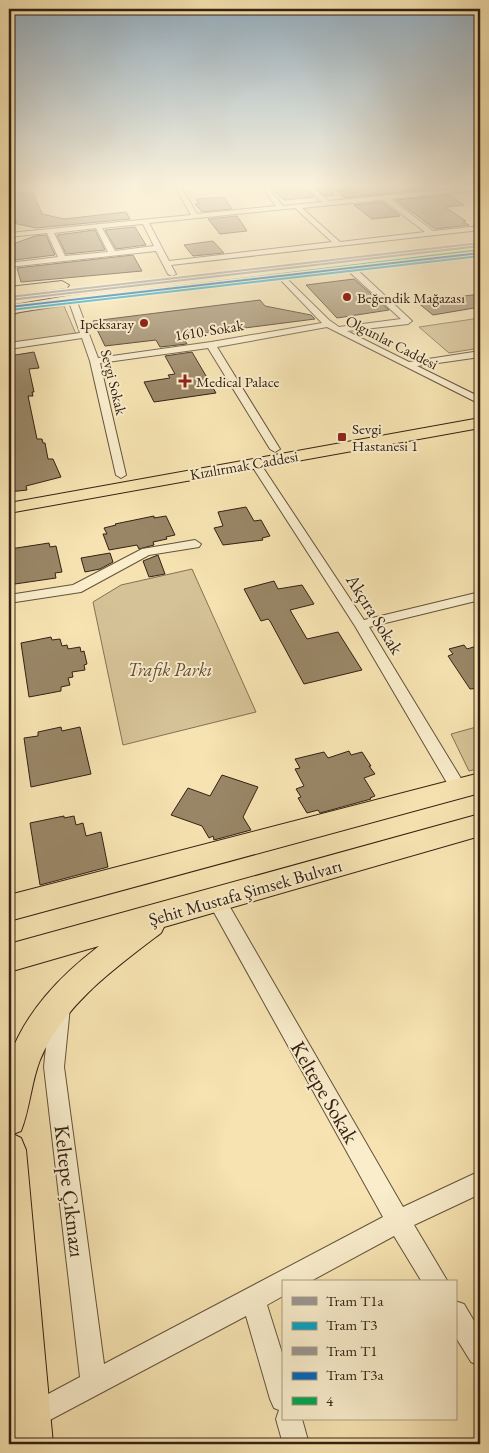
<svg xmlns="http://www.w3.org/2000/svg" width="489" height="1453" viewBox="0 0 489 1453" font-family="'EB Garamond',serif">
<style>
.green{fill:#d5c296;stroke:#847255}
.building{fill:#998666;stroke:#342114}
.lines{fill:none;stroke-linecap:round;stroke-linejoin:round}
.street-casing{stroke:#64523b;stroke-width:2}
.primary-casing{stroke:#342114;stroke-width:2}
.highway-casing{stroke:#342114;stroke-width:2}
.street{fill:#f9edcc;fill-rule:evenodd}
.primary{fill:#f6e3b1;fill-rule:evenodd}
.highway{fill:#f6e3b1;fill-rule:evenodd}
.bus-1-casing{stroke:#f9edcc;stroke-width:3}
.bus-1{fill:#00a651;fill-rule:evenodd}
.tram-1-casing{stroke:#f9edcc;stroke-width:3}
.tram-2-casing{stroke:#f9edcc;stroke-width:3}
.tram-3-casing{stroke:#f9edcc;stroke-width:3}
.tram-4-casing{stroke:#f9edcc;stroke-width:3}
.tram-1{fill:#999594;fill-rule:evenodd}
.tram-2{fill:#03a2c5;fill-rule:evenodd}
.tram-3{fill:#999594;fill-rule:evenodd}
.tram-4{fill:#0065bd;fill-rule:evenodd}
.poi-dot{fill:#8f2418;stroke:#f9edcc;stroke-width:2}
.labels{text-anchor:middle;dominant-baseline:central;stroke-width:4;stroke-linejoin:round;paint-order:stroke}
.far-poi-label{font-size:15px;fill:#342114;stroke:#f9edcc;text-anchor:start}
.far-street-label{font-size:15px;fill:#342114;stroke:#f9edcc}
.street-label{font-size:18px;fill:#342114;stroke:#f9edcc}
.park-label{font-size:18px;font-style:italic;fill:#5c4934;stroke:#f9edcc}
.near-street-label{font-size:21px;fill:#342114;stroke:#f9edcc}
</style>
<rect width="100%" height="100%" fill="#f6e3b1"/>
<filter id="stains"><feTurbulence type="fractalNoise" baseFrequency=".004" numOctaves="4"/><feColorMatrix values="0 0 0 0 .2 0 0 0 0 .09 0 0 0 0 .02 0 0 0 .5 -.17"/></filter>
<radialGradient id="worn" r=".72"><stop offset=".6" stop-color="#630" stop-opacity="0"/><stop offset="1" stop-color="#630" stop-opacity=".3"/></radialGradient>
<path class="green" d="M64,306L76,334L9,343V316L22,312Z
M480,318V348L449,353L419,327Z
M192,569L256,712L123,745L93,602L121,585Z
M480,726V768L469,771L451,734Z"/>
<path class="building" d="M268,185H302L314,197L284,200Z
M312,185H333V195L325,196Z
M389,185H436L440,188L345,198L335,190Z
M33,192L42,214L64,219L126,212L130,219L36,228L13,223L17,221L9,219V193Z
M450,195L464,205L445,207L466,221L463,222L469,225L435,229L396,200Z
M224,197L232,209L202,212L195,204H199L196,199Z
M382,202L400,216L372,219L354,205Z
M237,216L247,231L220,234L208,219Z
M135,227L146,245L116,249L105,230Z
M95,230L105,250L66,254L57,235Z
M46,235L55,255L15,260L10,245L35,236Z
M213,241L224,253L193,256L184,245Z
M133,255L142,271L21,282L17,268Z
M354,279L389,310L337,318L306,285Z
M480,294V307L433,315L417,302Z
M260,300L265,306L311,315L315,319L182,336L187,344L160,347L156,340L105,346L93,321Z
M34,352L39,368L29,369L34,392H32L33,396H28L37,439H42L43,443H45L48,459H53L61,477L26,486L27,490L9,492V356Z
M192,352L216,393L154,402L144,382L170,378L168,375L175,374L165,356Z
M246,507L254,521L261,520L270,536L262,538L263,540L223,545L214,528L223,526L218,512Z
M154,516V518L166,516L175,535L166,537L167,539L153,542L154,545L139,549L137,545L109,550L103,534H107L104,528L116,525L115,524Z
M49,543L50,547L56,546L62,572L55,573L56,578L15,584L12,573L9,574L10,549Z
M110,553L113,562L100,569L85,572L81,558Z
M158,555L165,574L149,577L143,561Z
M274,581L278,589L302,585L314,604L290,610L307,639L338,632L362,670L304,684L270,621L268,619L261,621L244,589Z
M51,637L52,640L60,639L62,646L67,645L68,649L80,647L81,652L84,651L87,664L84,665L85,670L72,672L73,677L68,678L70,685L61,687V691L29,697L21,643Z
M464,645L467,649L480,645V688L470,689L448,656L453,654L449,649Z
M61,727L62,731L80,727L91,774L31,787L24,738L38,736V732Z
M349,751L351,755L362,752L371,766H369L375,774L364,778L375,796L370,798L371,799L320,813L318,810L307,813L298,798L301,797L296,789L304,786L295,769L300,768L295,759L324,752L328,758Z
M222,775L258,787L243,817L251,830L214,840L213,836L209,838L202,826L171,815L188,788L210,796Z
M64,816V818L74,816L76,825L83,823L86,836L101,832L108,867L40,885L30,823Z"/>
<g class="lines">
<g class="street-casing">
<path id="street" d="M9,185H22L9,188Z
M174,185H180L197,214L276,206L260,185H266L283,206L322,202L304,185H310L329,201L480,186V190L391,199L433,231L480,226V230L171,265L176,274L172,276L168,274L156,251L9,267V263L58,257L47,233L9,237V233L191,215ZM383,200L425,232L340,242L302,208ZM295,208L332,242L169,261L149,223ZM143,224L154,246L115,251L102,228ZM96,228L108,252L65,256L54,233Z
M468,249H474L480,254V259L468,253Z
M344,263H350L412,321L408,324L347,331L409,362L480,351V357L417,366L480,397V404L327,327L217,347L280,449L275,452L270,449L208,348L100,363L126,475L121,478L116,475L90,361L82,338L9,349V343L80,333L68,299L72,297L76,299L98,358L211,342L322,323L276,275L275,273L279,271L329,320L339,327L401,319L344,267Z
M255,460L260,463L364,620L480,592V600L369,627L465,785L467,789L465,793L459,795L453,793L355,626L250,463Z
M195,540L201,544L199,547L149,555L81,592L9,603V595L73,585L142,549Z
M217,893L223,895L403,1207L480,1171V1194L414,1225L448,1282H422L394,1236L309,1282H283V1296L267,1305L283,1356V1419H302L309,1444H283L276,1419L279,1410L274,1408L270,1399L246,1316L31,1430L22,1426L18,1417L22,1408L80,1377L44,1067L50,1007L53,1000L60,998L67,1000L70,1007L64,1067L104,1364L383,1217L211,907L208,901L211,895Z
M455,1301L464,1304L480,1331V1366L471,1362L455,1336Z"/>
</g>
<g class="primary-casing">
<path id="primary" d="M466,185H480V190L467,187Z
M480,418V428L9,513V503Z
M480,773V793L9,921V895Z
M480,814V836L164,927L161,933C115,968 63,1005 40,1060C31,1083 30,1108 21,1131L13,1134L21,1138L26,1150L53,1444H11L9,1410V1058C26,1011 60,976 99,946L9,972V944Z"/>
</g>
<g class="highway-casing">
<path id="highway" d="M480,246V254L72,303L9,314V306L72,295Z
M62,281L69,285L67,288L9,295V287Z"/>
</g>
<use href="#street" class="street"/>
<use href="#primary" class="primary"/>
<use href="#highway" class="highway"/>
<g class="bus-1-casing">
<path id="bus-1" d="M480,249V251L72,300L9,311V309L72,298Z"/>
</g>
<use href="#bus-1" class="bus-1"/>
<g class="tram-1-casing">
<path id="tram-1" d="M480,245V247L9,301V299Z"/>
</g>
<g class="tram-2-casing">
<path id="tram-2" d="M480,255V257L9,311L10,309Z"/>
</g>
<g class="tram-3-casing">
<path id="tram-3" d="M480,242V244L9,298V296Z"/>
</g>
<g class="tram-4-casing">
<path id="tram-4" d="M480,252V254L9,308L10,306Z"/>
</g>
<use href="#tram-1" class="tram-1"/>
<use href="#tram-2" class="tram-2"/>
<use href="#tram-3" class="tram-3"/>
<use href="#tram-4" class="tram-4"/>
</g>
<linearGradient id="sky" x2="0" y2="1"><stop stop-color="#93acbd"/><stop offset="0.48" stop-color="#fbf2dc"/><stop offset="1" stop-color="#fbf2dc" stop-opacity="0"/></linearGradient>
<rect width="489" height="388" fill="url(#sky)"/>
<g class="poi-dot">
<circle cx="347" cy="297" r="5"/>
<circle cx="144" cy="323" r="5"/>
<path d="M182.5 373.5h5v5h5v5h-5v5h-5v-5h-5v-5h5z"/>
<rect x="337" y="432" width="10" height="10" rx="2.5"/>
</g>
<g class="labels">
<g class="far-poi-label">
<text x="357" y="297">Beğendik Mağazası</text>
<text x="134" y="323" text-anchor="end">Ipeksaray</text>
<text x="196" y="381">Medical Palace</text>
<text x="352" y="428">Sevgi<tspan x="352" dy="17">Hastanesi 1</tspan></text>
</g>
<g class="far-street-label">
<text transform="translate(209 330) rotate(-9)">1610. Sokak</text>
<text transform="translate(392 342) rotate(27)">Olgunlar Caddesi</text>
<text transform="translate(114 382) rotate(76)">Sevgi Sokak</text>
<text transform="translate(244 465) rotate(-10)">Kızılırmak Caddesi</text>
</g>
<g class="street-label">
<text transform="translate(375 614) rotate(58)">Akçıra Sokak</text>
<text transform="translate(245 892) rotate(-16)">Şehit Mustafa Şimsek Bulvarı</text>
</g>
<g class="park-label">
<text x="170" y="669">Trafik Parkı</text>
</g>
<g class="near-street-label">
<text transform="translate(325 1092) rotate(60)">Keltepe Sokak</text>
<text transform="translate(70 1191) rotate(83)">Keltepe Çıkmazı</text>
</g>
</g>
<rect width="489" height="1453" fill="none" stroke="#f6e3b1" stroke-width="30"/>
<rect x="10" y="10" width="469" height="1433" fill="none" stroke="#342114" stroke-width="2.5"/>
<rect x="15" y="15" width="459" height="1423" fill="none" stroke="#342114"/>
<rect x="282" y="1280" width="175" height="140" fill="#f9edcc" stroke="#aa9b82"/>
<rect x="292" y="1297" width="25" height="8" fill="#999594" stroke="#aa9b82"/>
<text x="326" y="1306" font-size="15" fill="#342114">Tram T1a</text>
<rect x="292" y="1322" width="25" height="8" fill="#03a2c5" stroke="#aa9b82"/>
<text x="326" y="1330" font-size="15" fill="#342114">Tram T3</text>
<rect x="292" y="1347" width="25" height="8" fill="#999594" stroke="#aa9b82"/>
<text x="326" y="1356" font-size="15" fill="#342114">Tram T1</text>
<rect x="292" y="1372" width="25" height="8" fill="#0065bd" stroke="#aa9b82"/>
<text x="326" y="1380" font-size="15" fill="#342114">Tram T3a</text>
<rect x="292" y="1397" width="25" height="8" fill="#00a651" stroke="#aa9b82"/>
<text x="326" y="1406" font-size="15" fill="#342114">4</text>
<rect width="100%" height="100%" filter="url(#stains)"/>
<rect width="100%" height="100%" fill="url(#worn)"/>
</svg>
